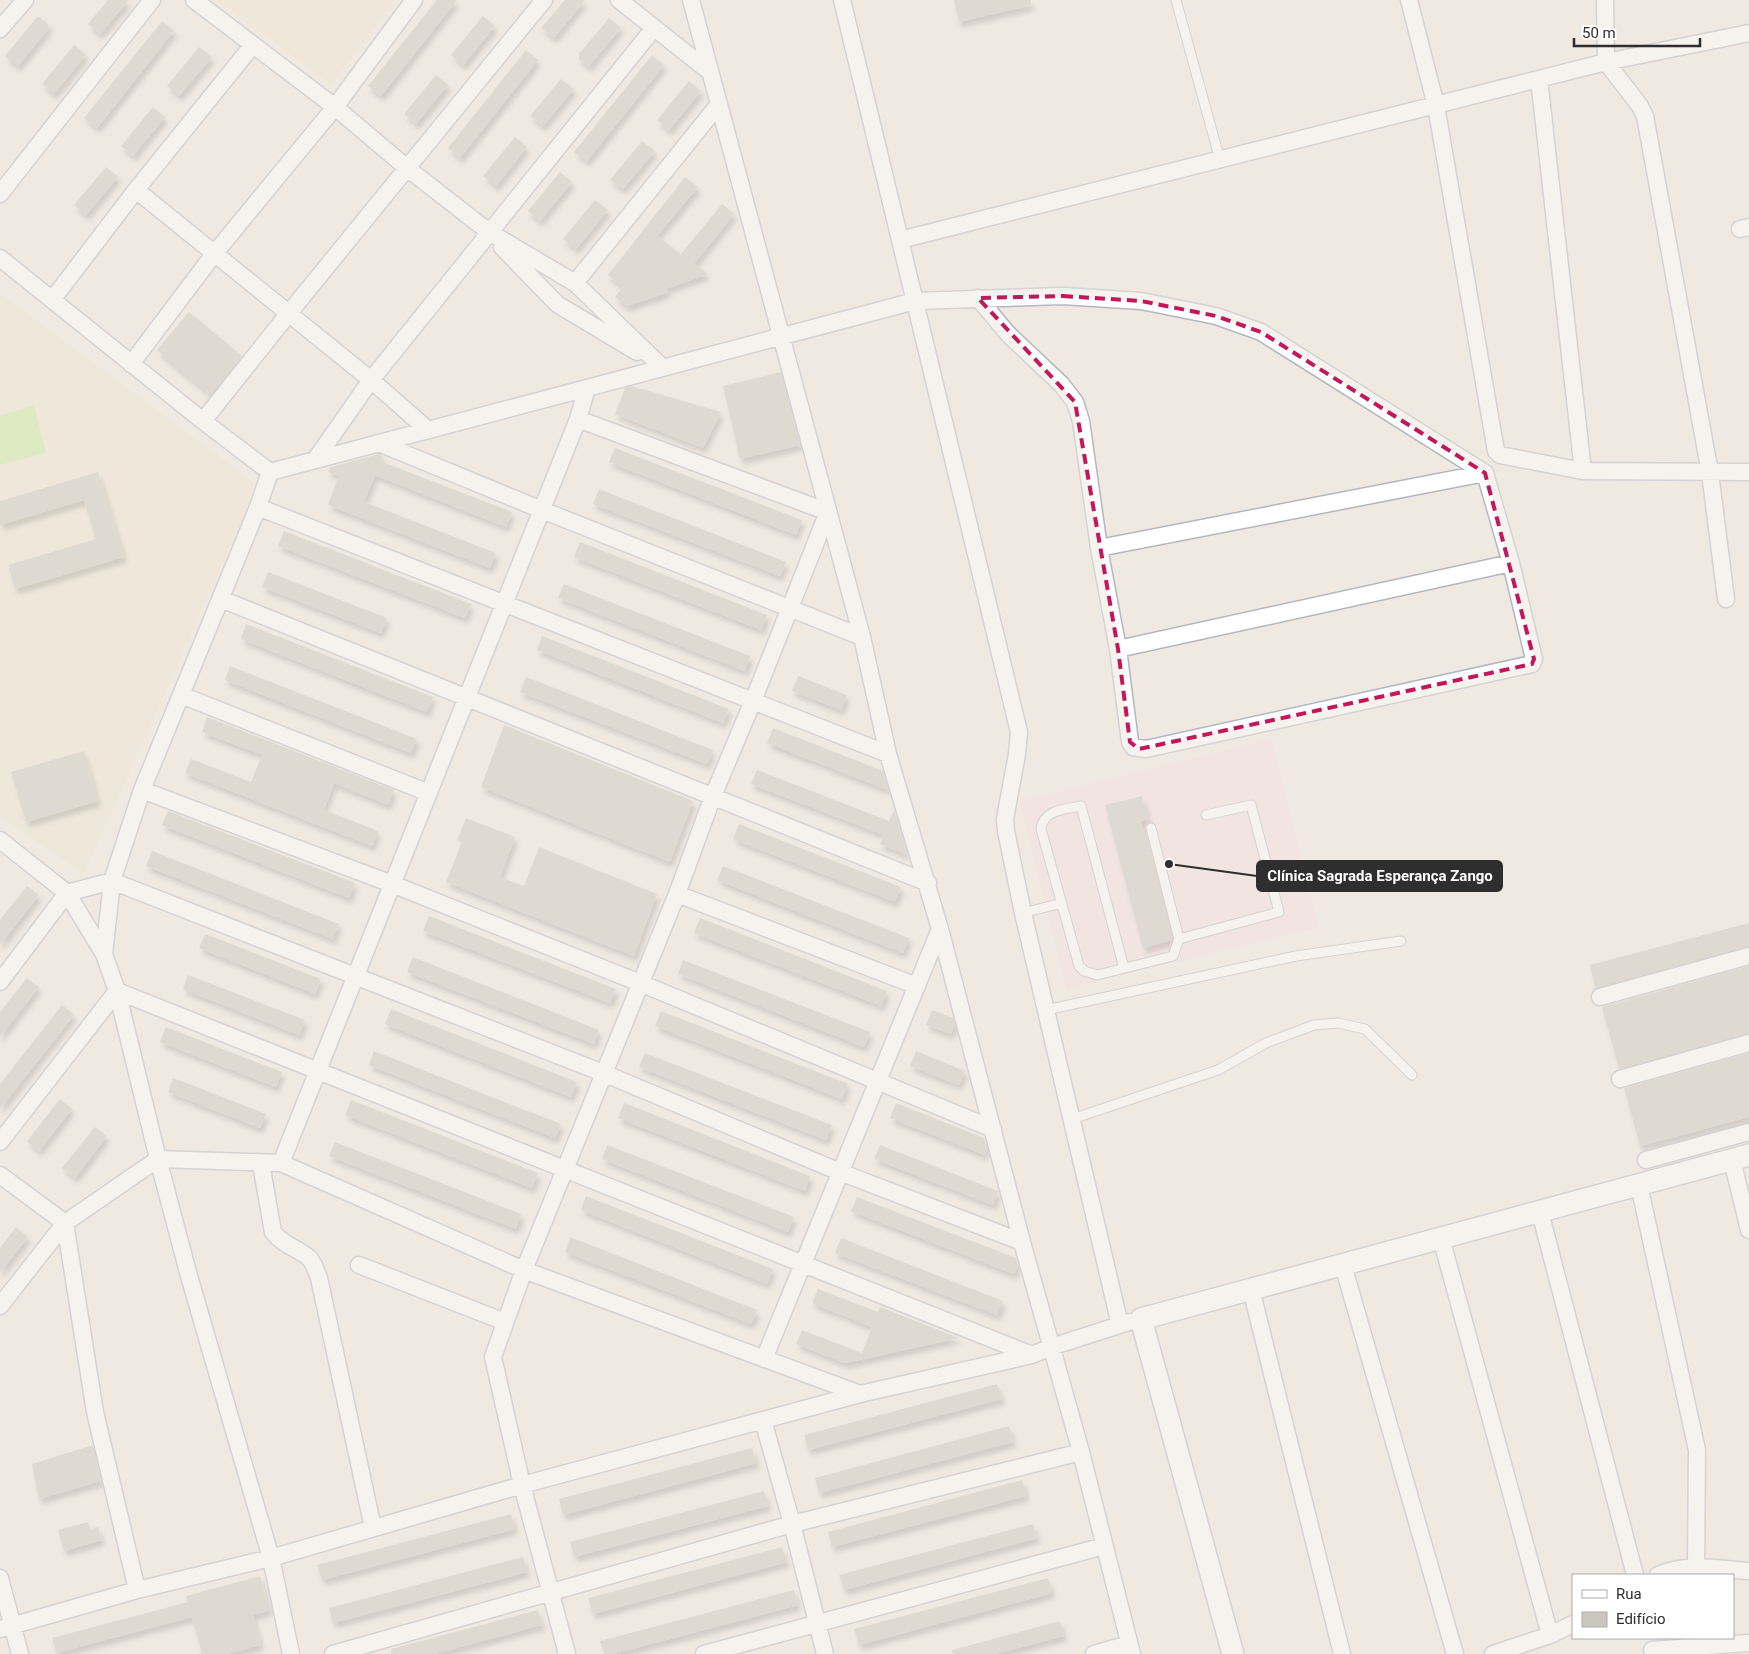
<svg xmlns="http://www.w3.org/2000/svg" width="1749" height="1654" viewBox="0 0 1749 1654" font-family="Roboto,sans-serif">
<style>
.education{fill:#f0e6d1}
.medical{fill:#f5dfe0}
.pitch{fill:#c9ec9a}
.building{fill:#cbc7bf;filter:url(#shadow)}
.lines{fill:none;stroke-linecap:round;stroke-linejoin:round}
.service-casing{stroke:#b4b7c1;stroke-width:11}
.minor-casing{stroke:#b4b7c1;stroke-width:19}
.tertiary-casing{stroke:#b4b7c1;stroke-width:24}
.service{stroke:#fff;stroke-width:9}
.minor{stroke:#fff;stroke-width:16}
.tertiary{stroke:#fff;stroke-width:21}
.marked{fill:none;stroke:#c2185b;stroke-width:4;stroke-dasharray:10 6;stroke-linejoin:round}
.leader{fill:none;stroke:#2e2e2e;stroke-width:2}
.callout-dot{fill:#2e2e2e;stroke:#fff;stroke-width:2}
.callout{fill:#2e2e2e;stroke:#2e2e2e;stroke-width:2}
.callout-label{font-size:15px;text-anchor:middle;font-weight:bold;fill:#fff}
</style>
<defs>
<filter id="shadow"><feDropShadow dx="3" dy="5.5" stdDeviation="2.5" flood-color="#0004"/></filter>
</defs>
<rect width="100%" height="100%" fill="#efe9e1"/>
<path class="education" d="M217,0H396L331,85Z
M0,293L258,485L84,874L0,817Z"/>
<path class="medical" d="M1271,739L1318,927L1067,989L1020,801Z"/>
<path class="pitch" d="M34,406L46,453L0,465V415Z"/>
<path class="building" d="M108,0H129L100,34L88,24Z
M437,0H457L381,96L368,86Z
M565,0H585L554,38L541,28Z
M954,0H1031V5L959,22Z
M38,16L49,25L48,27L49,28L18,66L5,56Z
M483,16L495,26L463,65L451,55Z
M609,18L621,28L589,66L579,59V54Z
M162,21L174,31L97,128L84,118Z
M74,45L86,55L54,94L42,84Z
M199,47L212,57L179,96L167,86Z
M526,50L538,60L460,158L448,148Z
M652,55L664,65L587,161L574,152Z
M436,75L448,85L416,124L404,114Z
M561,79L574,89L543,126L530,116Z
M689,81L701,91L669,130L657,120Z
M153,107L165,117L133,156L121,146Z
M515,137L527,147L496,186L483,176Z
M642,141L655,151L623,189L610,180Z
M106,167L118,177L86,215L74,205Z
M560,172L572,182L540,221L528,211Z
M685,177L698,187L657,236L681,254L722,204L734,214L694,264L708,274L665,289L669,292L627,306L615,297L623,287L608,275Z
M595,200L608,210L576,249L563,239Z
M189,312L242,356L211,395L157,350Z
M781,372L800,445L740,459L723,386Z
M632,386L721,412L703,448L615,414L625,388Z
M615,448L802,520L796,535L609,462Z
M379,454L383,455L380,461L512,512L506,527L375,475L364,502L496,553L490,568L328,505L339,476L328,472L330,467Z
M98,472L124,557L15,589L8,565L96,539L84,500L0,525V501Z
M599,489L786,562L780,576L593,504Z
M284,531L471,604L465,618L278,546Z
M580,542L767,615L761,630L574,557Z
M268,572L387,618L381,633L262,587Z
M564,584L750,656L745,671L558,598Z
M246,624L433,697L427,712L241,639Z
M542,636L729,709L723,723L537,650Z
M230,666L417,739L411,753L225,680Z
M798,676L847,695L841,710L792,691Z
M526,677L713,750L707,764L520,692Z
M207,717L394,790L388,805L334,783L324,810L378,831L372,846L185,773L191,759L251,782L262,755L202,732Z
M504,725L693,801L670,862L481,787Z
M773,728L883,771L888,790L767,743Z
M84,751L98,801L26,822L11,772Z
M757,770L889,821L894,810L907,855L880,844L884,835L751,784Z
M1142,796L1148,819L1141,821L1172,940L1143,948L1105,805Z
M168,811L355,883L349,898L162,825Z
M466,818L515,837L500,877L524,886L539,847L657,894L634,956L446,882L462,842L457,840Z
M739,824L901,887L895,902L733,839Z
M152,851L339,924L333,939L146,866Z
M723,866L909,938L903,953L717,880Z
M27,886L39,895L0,945V920Z
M429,916L616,989L610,1003L423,931Z
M700,918L887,991L881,1006L694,933Z
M1749,923V946L1597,988L1595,986L1590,965Z
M205,934L321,979L315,994L199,948Z
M413,957L599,1030L594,1044L407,972Z
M683,960L870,1032L864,1047L678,974Z
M1749,966V1033L1619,1069L1602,1007Z
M188,975L305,1020L299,1035L183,989Z
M27,978L39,987L0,1037V1012Z
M62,1005L74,1015L0,1109V1084Z
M391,1009L577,1082L571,1097L385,1024Z
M932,1010L953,1018L955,1024L951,1034L926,1025Z
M661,1011L848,1084L842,1099L655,1026Z
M166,1027L282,1072L276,1087L160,1042Z
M374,1051L561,1124L555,1138L369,1065Z
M916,1051L965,1071L959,1085L910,1066Z
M645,1053L832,1125L826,1140L639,1067Z
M1749,1053V1117L1640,1146L1624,1088Z
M173,1078L266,1114L260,1128L168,1092Z
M60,1099L72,1109L39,1151L27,1141Z
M351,1100L538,1173L532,1188L345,1115Z
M624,1103L810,1176L805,1191L618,1118Z
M896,1103L984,1138L987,1149L985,1155L890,1118Z
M95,1127L107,1136L75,1178L62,1168Z
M335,1142L521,1214L516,1229L329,1156Z
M607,1145L794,1217L788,1232L602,1159Z
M880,1145L998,1191L993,1205L874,1159Z
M586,1196L773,1269L767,1284L581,1210Z
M857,1197L1016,1258L1018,1264L1014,1274L851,1211Z
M16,1227L28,1237L0,1273V1248Z
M570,1237L757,1310L751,1324L565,1252Z
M841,1238L1003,1301L997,1315L835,1253Z
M818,1289L878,1312L880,1307L959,1338L845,1363L796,1344L802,1330L862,1353L872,1327L812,1303Z
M997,1384L1002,1399L808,1450L804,1435Z
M1009,1426L1013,1442L819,1493L815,1478Z
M93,1445L101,1481L39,1499L32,1464Z
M752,1448L757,1463L563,1515L559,1499Z
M1022,1480L1026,1496L832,1547L828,1532Z
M764,1491L768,1506L574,1557L570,1542Z
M511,1514L515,1529L322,1580L317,1565Z
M88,1522L90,1530L98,1527L102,1540L64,1551L58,1530Z
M1033,1524L1037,1538L844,1590L839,1575Z
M782,1547L787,1562L593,1614L588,1598Z
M523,1557L527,1572L333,1623L329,1608Z
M260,1576L270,1610L253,1615L261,1645L226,1654H202L192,1617L56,1653L52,1638L188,1602L186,1596Z
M1048,1578L1052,1593L859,1645L854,1629Z
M794,1590L798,1605L613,1654H604L600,1641Z
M538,1610L542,1625L434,1654H391V1649Z
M1060,1621L1064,1636L994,1654H953L952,1650Z"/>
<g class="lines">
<g class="service-casing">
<path id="service" d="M1176,0L1220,160
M1151,828L1179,939
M1023,913L1062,903
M1124,968L1081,806C1065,809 1043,810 1041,829L1079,966L1084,971L1097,975L1173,956L1179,939L1279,912L1251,805L1206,815
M1046,1010L1296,956L1401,941
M1072,1119L1218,1070L1266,1043L1314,1025L1338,1023L1365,1029L1412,1075"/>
</g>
<g class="minor-casing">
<path id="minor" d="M194,0L335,107L407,168L489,232L575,283L663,368
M619,0L710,72
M691,0L862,637L888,754L940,929L1022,1242L1081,1452L1132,1654
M842,0L1019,732L1017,754L1005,819L1006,831L1023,913L1120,1325
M1409,0L1436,106L1496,451L1500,455L1583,471
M1605,0L1606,62L1640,106L1645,116L1710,473L1726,599
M0,29L25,0
M1539,79L1583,471L1749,472
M136,190L371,380L428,430
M0,194L152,0
M1740,229L1749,227
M900,240L1606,62L1749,33
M502,247L557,304L637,352
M0,258L203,421L270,472
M575,283L719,104
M52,300L136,190L252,46
M131,364L214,254L335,107L414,0
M203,421L289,313L544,0
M379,443L542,510L862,637
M315,460L371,380L654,28
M270,472L915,301L1063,296L1141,301L1216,316L1261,332L1485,473L1511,563L1534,659L1532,664L1146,749L1133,747L1130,742L1118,649L1099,548L1081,421L1075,402L1061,384L1008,334L978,298
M258,507L888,754
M1099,548L1485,473
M221,599L928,883
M1118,649L1511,563
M181,695L429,793
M142,790L392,884L640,983L993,1129
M0,840L67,893L104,954L117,991L158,1159L189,1276L271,1558L291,1654
M677,894L917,986
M104,954L112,881L142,790L258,507L270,472
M0,982L67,893L112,881L603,1073L840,1172L1022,1242
M1600,997L1749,956
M1620,1079L1749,1043
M0,1142L117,991L1032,1355
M1646,1160L1749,1132
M1732,1160L1749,1230
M281,1163L578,419L587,388
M261,1164L273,1232C282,1244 296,1248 308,1257C314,1262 316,1271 319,1278L373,1528
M0,1175L65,1223L95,1412L137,1590
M1639,1185L1697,1450L1696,1567
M1540,1212L1635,1575
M1441,1238L1550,1635
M359,1265L505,1322
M1343,1265L1455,1654
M1251,1289L1342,1654
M0,1306L65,1223L158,1159L281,1163L524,1270L860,1394
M764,1359L940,929
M763,1420L792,1524L825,1654
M1658,1575C1686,1562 1719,1569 1749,1571
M0,1578L20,1654
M0,1629L137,1590L271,1558L522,1485L860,1394L1032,1355L1051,1347L1129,1322
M1652,1650L1749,1643
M333,1654L792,1524L1081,1452
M567,1654L522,1485L493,1357L524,1270L677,894L713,796L753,701L828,512L578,419
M704,1654L1104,1546
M1094,1654L1129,1644
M1493,1654L1550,1635L1573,1624"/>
</g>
<g class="tertiary-casing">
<path id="tertiary" d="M1233,1654L1141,1319L1749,1155"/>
</g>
<use href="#service" class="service"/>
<use href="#minor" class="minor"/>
<use href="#tertiary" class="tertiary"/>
</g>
<path d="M0 0H1749V1654H0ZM1063,296L1141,301L1216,316L1261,332L1485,473L1534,659L1532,664L1139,749L1130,742L1118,649L1075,402L978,298Z" fill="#efe9e1" fill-opacity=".55" fill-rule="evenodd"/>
<path class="marked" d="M1063,296L1141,301L1216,316L1261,332L1485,473L1534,659L1532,664L1139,749L1130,742L1118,649L1075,402L978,298Z"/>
<path class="leader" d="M1169 864L1257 876"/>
<circle class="callout-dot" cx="1169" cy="864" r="5"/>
<rect class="callout" x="1257" y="861" width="245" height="30" rx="5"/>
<g class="callout-label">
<text x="1380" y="881">Clínica Sagrada Esperança Zango</text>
</g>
<rect x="1572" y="1574" width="162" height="65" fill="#ffffff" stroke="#ababab"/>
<rect x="1582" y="1590" width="25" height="8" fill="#ffffff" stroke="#ababab"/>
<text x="1616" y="1599" font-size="15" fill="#2e2e2e">Rua</text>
<rect x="1582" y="1612" width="25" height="15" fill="#cbc7bf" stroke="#ababab"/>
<text x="1616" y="1624" font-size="15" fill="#2e2e2e">Edifício</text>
<path d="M1574 38v8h126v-8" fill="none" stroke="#2e2e2e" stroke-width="2.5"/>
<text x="1582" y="38" font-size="15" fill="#2e2e2e" stroke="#ffffff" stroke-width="4" paint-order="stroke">50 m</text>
</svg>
